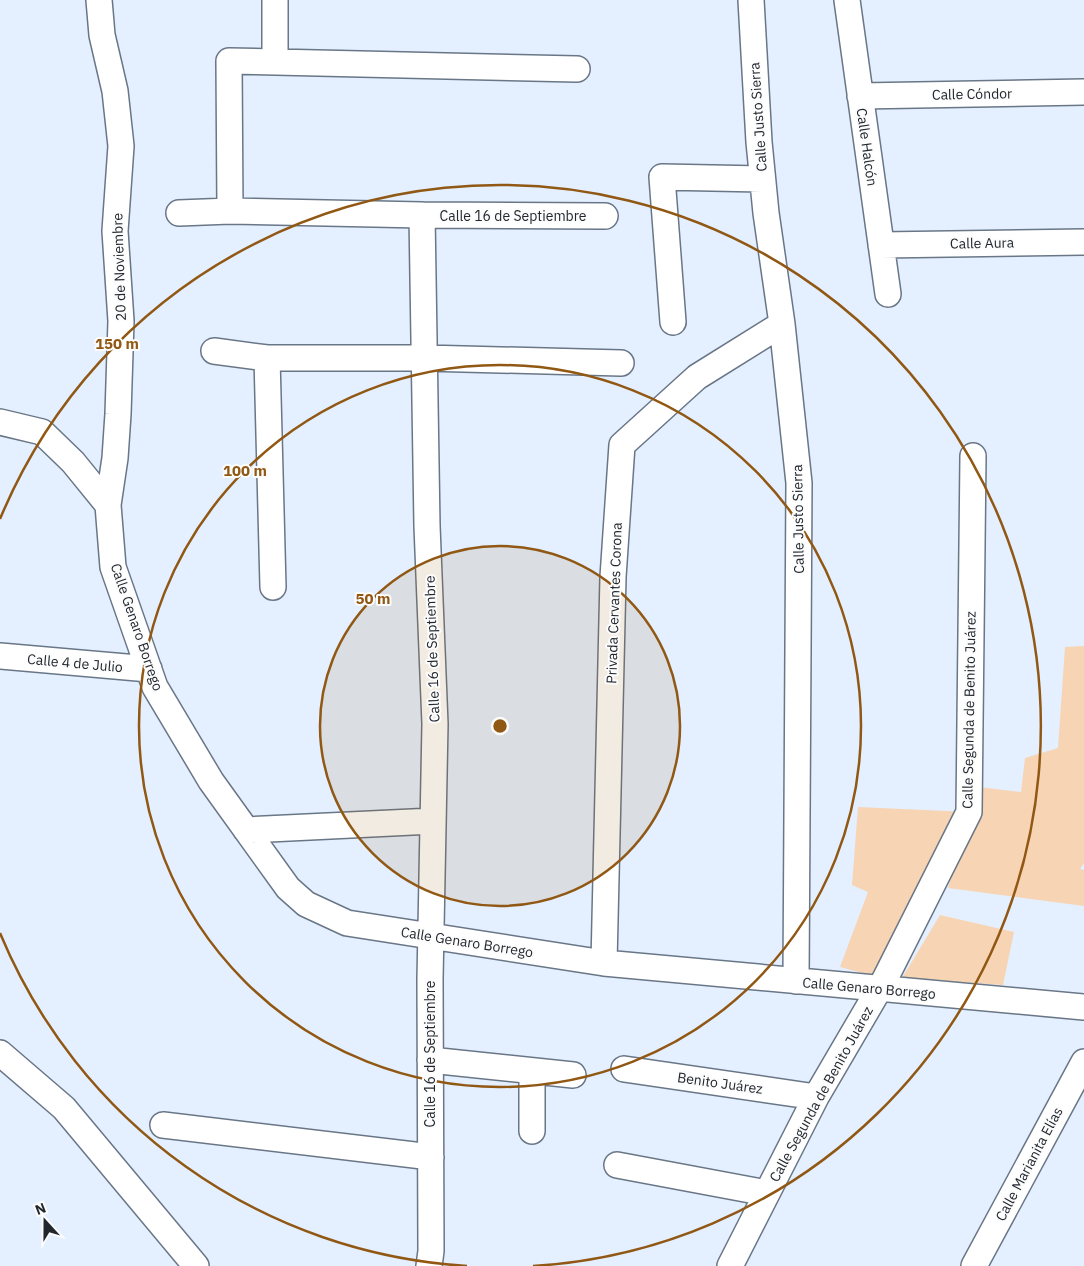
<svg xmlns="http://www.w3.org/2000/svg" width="1084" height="1266" viewBox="0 0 1084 1266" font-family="'IBM Plex Sans',sans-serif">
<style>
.green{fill:#f7d4b4}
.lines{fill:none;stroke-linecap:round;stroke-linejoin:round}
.minor-casing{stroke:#697686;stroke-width:28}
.minor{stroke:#fff;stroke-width:25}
.ring{fill:none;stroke:#915814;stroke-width:2.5}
.labels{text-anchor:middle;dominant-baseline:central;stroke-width:4;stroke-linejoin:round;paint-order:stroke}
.street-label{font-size:14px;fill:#22272e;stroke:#fcfcfc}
.centre{fill:#915814;stroke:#fcfcfc;stroke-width:2.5}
.ring-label{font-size:15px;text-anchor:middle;font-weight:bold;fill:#915814;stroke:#fcfcfc;stroke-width:4;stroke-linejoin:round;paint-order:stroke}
</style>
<rect width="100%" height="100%" fill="#e4f0ff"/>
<path class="green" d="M1084,646V863L1080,869L1084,870V906L948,888L979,787L1021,792L1025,758L1058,748L1065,647Z
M858,807L969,812L885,979L840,967L868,892L852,885Z
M940,915L1014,932L1003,985L902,978Z"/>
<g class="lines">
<g class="minor-casing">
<path id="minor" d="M99,0L102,35L115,91L121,146L115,231L121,321L118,414L115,458L108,505L113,567L155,687L211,781L288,888L306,904L347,923L604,963L1084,1007
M751,0L759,142L766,213L782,324L799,483L796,981
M847,0L888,294
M275,62V0
M860,96L1084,92
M230,211L229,61L577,69
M179,213L230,211L422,215
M881,245L1084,242
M673,322L662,177L762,179
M214,351L267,358H425L621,363
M267,358L273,587
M0,422L42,432L73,462L108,505
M0,656L149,669
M246,830L433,821
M604,963L613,577L622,445L697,377L782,324
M0,1053L64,1108L196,1266
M430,1060L573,1075
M624,1069L816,1097
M163,1125L431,1157
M532,1131V1071
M617,1165L767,1193
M429,1266L431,1251L430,979L435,724L427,526L422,215L605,216
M730,1266L816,1097L885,979L969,812L973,456
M974,1266L1084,1062"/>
</g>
<use href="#minor" class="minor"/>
</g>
<circle cx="500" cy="726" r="180" fill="#915814" fill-opacity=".12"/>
<g class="ring">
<circle cx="500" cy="726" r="180"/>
<circle cx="500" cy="726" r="361"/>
<path d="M467 1266A541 541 0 0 1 0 933M0 519A541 541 0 1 1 533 1266"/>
</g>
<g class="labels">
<g class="street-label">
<text transform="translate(972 94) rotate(-1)">Calle Cóndor</text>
<text transform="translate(758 117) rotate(-94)">Calle Justo Sierra</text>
<text transform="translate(867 147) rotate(82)">Calle Halcón</text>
<text x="513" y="216">Calle 16 de Septiembre</text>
<text transform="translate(982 243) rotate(-1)">Calle Aura</text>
<text transform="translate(119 267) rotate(-92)">20 de Noviembre</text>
<text transform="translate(798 519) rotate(-91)">Calle Justo Sierra</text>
<text transform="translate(614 603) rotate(-88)">Privada Cervantes Corona</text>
<text transform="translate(137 627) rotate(71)">Calle Genaro Borrego</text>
<text transform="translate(432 649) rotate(-92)">Calle 16 de Septiembre</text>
<text transform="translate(75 663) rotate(5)">Calle 4 de Julio</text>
<text transform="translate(969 710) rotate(-89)">Calle Segunda de Benito Juárez</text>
<text transform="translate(467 942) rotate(9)">Calle Genaro Borrego</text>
<text transform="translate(869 988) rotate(5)">Calle Genaro Borrego</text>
<text transform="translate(430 1054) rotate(-90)">Calle 16 de Septiembre</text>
<text transform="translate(720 1083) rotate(8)">Benito Juárez</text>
<text transform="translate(821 1094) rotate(-61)">Calle Segunda de Benito Juárez</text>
<text transform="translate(1029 1164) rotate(-62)">Calle Marianita Elías</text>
</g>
</g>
<circle cx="500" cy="726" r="8" class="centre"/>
<g class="ring-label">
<text x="117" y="349">150 m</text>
<text x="245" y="476">100 m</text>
<text x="373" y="604">50 m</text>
</g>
<g transform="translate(45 1221) rotate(339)" stroke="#fcfcfc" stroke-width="4" paint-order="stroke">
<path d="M0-4L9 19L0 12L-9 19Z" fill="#22272e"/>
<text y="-8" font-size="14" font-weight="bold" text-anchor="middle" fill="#22272e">N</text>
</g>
</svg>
